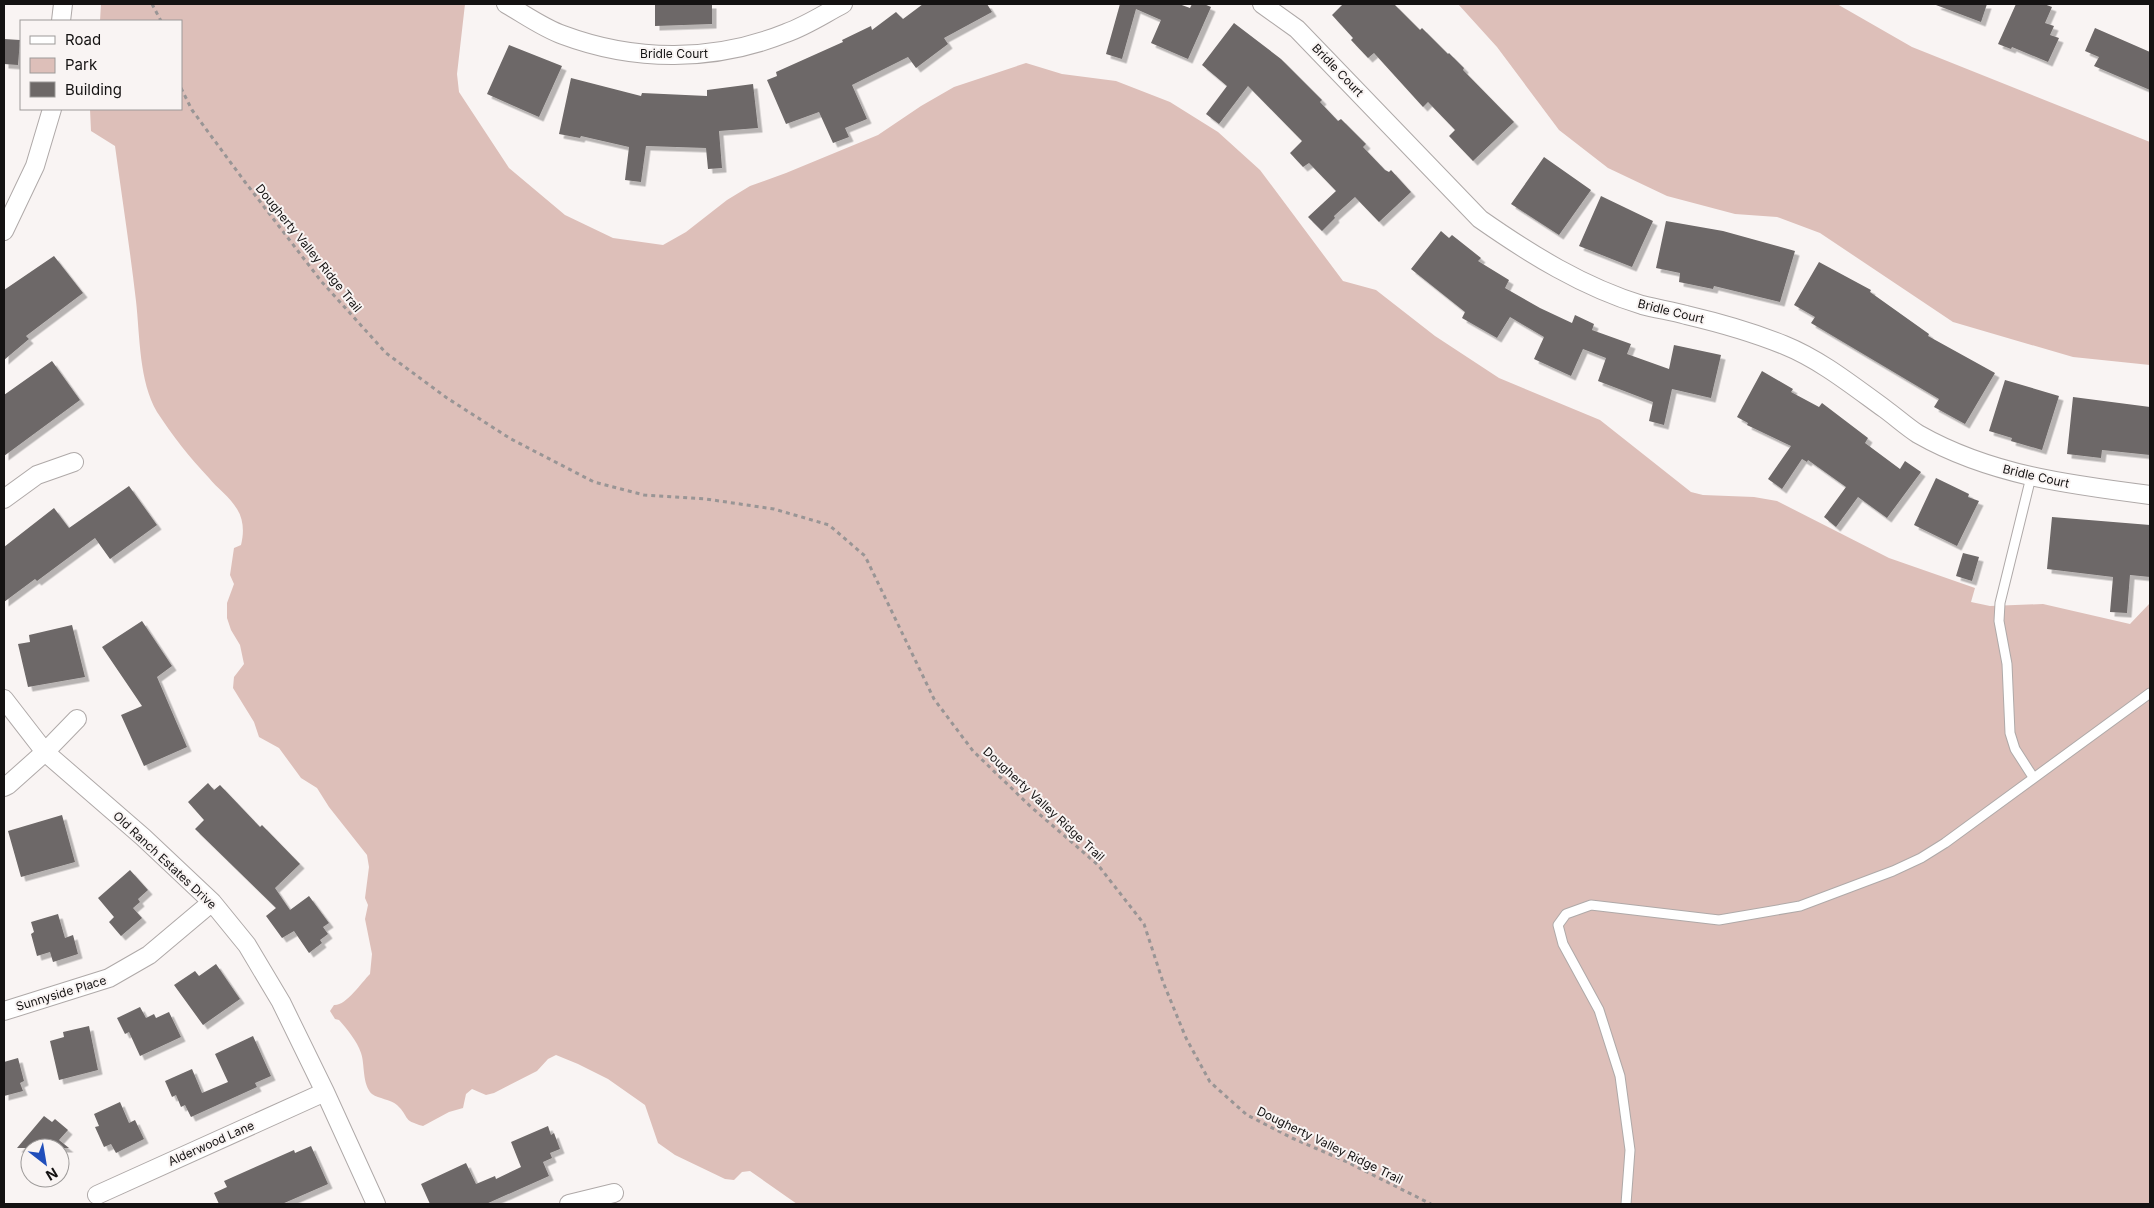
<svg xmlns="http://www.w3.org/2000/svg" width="2154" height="1208" viewBox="0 0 2154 1208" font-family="Inter,sans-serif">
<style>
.green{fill:#ddbfb9}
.building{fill:#6d6867;filter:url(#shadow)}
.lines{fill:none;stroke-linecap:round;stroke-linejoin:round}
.service-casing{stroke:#afa9a8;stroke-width:11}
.minor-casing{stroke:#afa9a8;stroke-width:20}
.path{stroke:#999595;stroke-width:3;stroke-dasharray:4 4;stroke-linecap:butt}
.service{stroke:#fff;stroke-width:9}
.minor{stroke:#fff;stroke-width:18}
.labels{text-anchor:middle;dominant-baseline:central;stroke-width:4;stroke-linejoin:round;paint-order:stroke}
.street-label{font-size:12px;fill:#141212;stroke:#f9f4f3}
</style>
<defs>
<filter id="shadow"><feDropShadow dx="4.5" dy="4.5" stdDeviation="0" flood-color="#0004"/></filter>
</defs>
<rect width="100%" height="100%" fill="#f9f4f3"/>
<path class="green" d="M101,4H465L457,74L459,92L509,168L565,215L613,238L663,245L686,232L727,200L750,186L786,173L878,135L921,106L954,87L1026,63L1062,74L1116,81L1170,102L1218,132L1260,170L1343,281L1376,290L1435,336L1499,378L1600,420L1691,492L1703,495L1754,497L1777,501L1889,558L1975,588L1971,602L1990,606L2043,604L2130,624L2150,603V1204H797L750,1171L742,1172L734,1180L725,1179L675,1155L658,1143L645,1105L608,1079L578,1064L556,1055L548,1059L537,1071L494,1093L486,1095L472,1089L466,1094L463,1108L449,1112L423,1126C401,1120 410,1117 397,1105C390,1099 379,1099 372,1094C362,1085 365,1064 361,1053C357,1041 347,1029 339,1020L335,1019L330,1011L334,1005C346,1006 361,983 370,974L372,954L365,919L368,905L365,898L369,867L367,855L329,807L317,788L301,778L279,748L259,737L254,722L233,688L234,677L244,664L240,645L231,630L227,618V603L234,584L230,575L234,548L241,545C244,533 244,520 237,509C230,497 217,488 209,478C190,458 172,435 157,412C139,381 140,337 136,301C130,249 122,198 115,146L91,131L90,109H181V21H100Z
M1458,4H1837L1912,47L2150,142V365L2073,357L1953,322L1820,233L1777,217L1735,214L1667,196L1608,168L1559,130L1497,47Z"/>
<path class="building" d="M655,4H712V24L655,26Z
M923,4H987L992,12L944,38L948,44L916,68L908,57L852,85L867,119L845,128L849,137L833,143L819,112L786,124L767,80L777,76L776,72L843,42L842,40L871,26L872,30L896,12L903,19Z
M1120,4H1179L1190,8L1192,4H1204L1211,7L1188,59L1151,43L1161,20L1136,9L1122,59L1106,54Z
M1343,4H1394L1420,30L1422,28L1448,54L1449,53L1464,68L1463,70L1514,122L1473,161L1449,136L1455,130L1428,102L1423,107L1374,53L1368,58L1351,40L1353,38L1332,15Z
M1937,4H1987L1981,22L1936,5Z
M2016,4H2044L2052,7L2045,23L2054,26L2050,35L2059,38L2048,62L2012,47L2011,49L1998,44Z
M1234,23L1281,59L1322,100L1320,102L1338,121L1341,119L1366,144L1363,147L1385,170L1389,172L1391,170L1411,192L1379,222L1355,197L1334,216L1335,218L1322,231L1308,217L1336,191L1309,163L1303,167L1290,153L1302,141L1248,86L1219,124L1206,114L1227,86L1202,65Z
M2095,28L2150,52V90L2094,66L2099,57L2085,51Z
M4,39L20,40L18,65L4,64Z
M509,45L562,66L539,117L487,94Z
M571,78L641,96L642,93L707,96V90L753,84L758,128L719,131L722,168L708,169L706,148L646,146L641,182L625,180L629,147L581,136L580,138L559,134Z
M1544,157L1591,190L1559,235L1511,204Z
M1601,196L1653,221L1632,267L1579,246Z
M1666,221L1723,231L1795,251L1780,302L1714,286L1713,289L1679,282L1680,273L1656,268Z
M1441,231L1449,238L1452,235L1481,258L1478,261L1509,280L1505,288L1540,308L1572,323L1575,315L1594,324L1592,330L1631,344L1627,354L1669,369L1674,345L1721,355L1711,398L1672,389L1664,425L1649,421L1653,402L1598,381L1606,358L1583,349L1571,376L1534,359L1544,337L1510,317L1497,338L1462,318L1465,312L1411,269Z
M54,256L83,293L26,336L29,339L4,360V290Z
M1819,262L1871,290L1870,292L1929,334L1928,336L1995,373L1965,424L1934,407L1939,399L1811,323L1815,317L1794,305Z
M52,361L80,400L4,456V395Z
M1762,371L1793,389L1791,392L1819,407L1822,403L1868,438L1865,443L1900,469L1905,461L1921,472L1887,518L1858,497L1836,527L1824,517L1846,487L1808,460L1807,462L1802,459L1782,489L1768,479L1791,446L1747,425L1748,423L1737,417Z
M2005,380L2059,396L2042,450L2011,441L2012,438L1989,431Z
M2073,397L2150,407V455L2102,450L2101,458L2067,454Z
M1936,478L1969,494L1968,497L1979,501L1957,546L1914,525Z
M129,486L157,525L110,559L95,538L37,581L35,579L4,602V547L54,508L69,528Z
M2052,517L2150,525V577L2130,575L2127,613L2110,612L2113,577L2047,569Z
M1963,553L1979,557L1972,581L1956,576Z
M142,621L172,666L157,677L187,747L144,766L121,715L142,706L102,647Z
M72,625L85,677L28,687L18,644L30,642L29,635Z
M208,783L214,790L220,785L260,827L262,825L300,864L275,888L290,910L309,896L329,923L323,927L328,934L320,940L322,943L309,953L294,931L282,938L266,916L276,908L195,829L204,820L188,802Z
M62,815L75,862L21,877L8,831Z
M130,870L148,890L138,899L140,902L133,908L142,918L121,936L109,922L114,917L98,898Z
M58,914L65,938L73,935L78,954L53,962L50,952L37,956L31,934L34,932L31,922Z
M216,964L240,999L203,1025L174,985L195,971L199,976Z
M140,1007L146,1018L154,1014L156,1018L169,1012L181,1037L140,1056L129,1032L125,1034L117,1018Z
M89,1026L98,1070L59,1080L50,1041L64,1037L63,1032Z
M253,1036L271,1076L255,1083L257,1087L191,1117L185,1105L181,1107L176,1095L172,1097L165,1081L192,1069L202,1093L228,1082L215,1054Z
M18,1058L24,1081L20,1083L23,1091L4,1096V1062Z
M120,1102L129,1123L135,1120L144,1139L116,1153L111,1144L104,1147L95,1127L99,1126L94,1114Z
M44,1116L52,1122L55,1119L68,1130L59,1140L69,1148H17Z
M548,1126L551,1135L554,1133L560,1149L550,1153L552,1158L543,1162L549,1176L486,1204H430L421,1184L466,1163L476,1184L495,1176L496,1179L521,1167L511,1142Z
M311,1146L328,1184L282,1204H219L214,1193L227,1187L224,1181L294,1150L295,1153Z"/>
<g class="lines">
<g class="service-casing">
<path id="service" d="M2031,477L2000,603L1999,621L2007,664L2010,733L2015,749L2033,777
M1626,1204L1630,1150L1620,1076L1599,1010L1563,944L1558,925L1566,914L1591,905L1719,920L1800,906L1893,871L1921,858L1945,843L2150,693"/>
</g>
<g class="minor-casing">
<path id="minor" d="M506,4C524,14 543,28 563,35C635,62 714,62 786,33C806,26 824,14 843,4
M1262,4L1297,29L1480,219C1530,254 1583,287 1642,305C1657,309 1672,311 1686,315C1720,323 1752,332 1784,345C1821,360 1853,386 1885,409C1896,417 1907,427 1918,434C1990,475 2070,485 2150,495
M61,21L63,4
M4,231L35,166L52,109
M4,499L37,475L74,462
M4,699L45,752L143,837L212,902L247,945L281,1002L325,1092L376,1204
M4,787L8,785L45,752L77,719
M4,1011L109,978L149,955L212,902
M97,1195L325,1092
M569,1204L614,1193"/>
</g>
<path class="path" d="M152,4L161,21
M181,88L192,110L245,182L321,281L386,353L447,398L511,439L594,482L644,495L706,499L774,509L829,525L865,556L934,699L973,751L1030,806L1098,865L1144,924L1163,982L1186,1038L1210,1082L1247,1115L1292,1138L1345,1161L1431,1204"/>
<use href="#service" class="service"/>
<use href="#minor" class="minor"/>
</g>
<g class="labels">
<g class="street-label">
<text x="674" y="53">Bridle Court</text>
<text transform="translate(1338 70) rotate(46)">Bridle Court</text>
<text transform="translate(309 248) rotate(51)">Dougherty Valley Ridge Trail</text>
<text transform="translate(1671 311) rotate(14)">Bridle Court</text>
<text transform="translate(2036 476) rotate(13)">Bridle Court</text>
<text transform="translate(1044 804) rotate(43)">Dougherty Valley Ridge Trail</text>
<text transform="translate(165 860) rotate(43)">Old Ranch Estates Drive</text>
<text transform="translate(61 993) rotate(-17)">Sunnyside Place</text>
<text transform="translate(211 1143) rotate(-24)">Alderwood Lane</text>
<text transform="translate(1330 1145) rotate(26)">Dougherty Valley Ridge Trail</text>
</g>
</g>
<rect width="2154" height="1208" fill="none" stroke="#141212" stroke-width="10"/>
<rect x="20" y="20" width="162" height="90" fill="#f9f4f3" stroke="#9d9a99"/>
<rect x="30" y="36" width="25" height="8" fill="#ffffff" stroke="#9d9a99"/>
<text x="65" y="45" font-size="15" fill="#141212">Road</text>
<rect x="30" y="58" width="25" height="15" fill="#ddbfb9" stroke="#9d9a99"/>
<text x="65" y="70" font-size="15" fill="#141212">Park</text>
<rect x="30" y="82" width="25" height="15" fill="#6d6867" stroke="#9d9a99"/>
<text x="65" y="95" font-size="15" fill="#141212">Building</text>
<g transform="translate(45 1163) rotate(149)"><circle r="24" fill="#f9f4f3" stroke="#9d9a99"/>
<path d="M0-4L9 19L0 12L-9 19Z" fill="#204ebb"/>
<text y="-8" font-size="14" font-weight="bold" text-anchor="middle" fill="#141212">N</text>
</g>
</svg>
